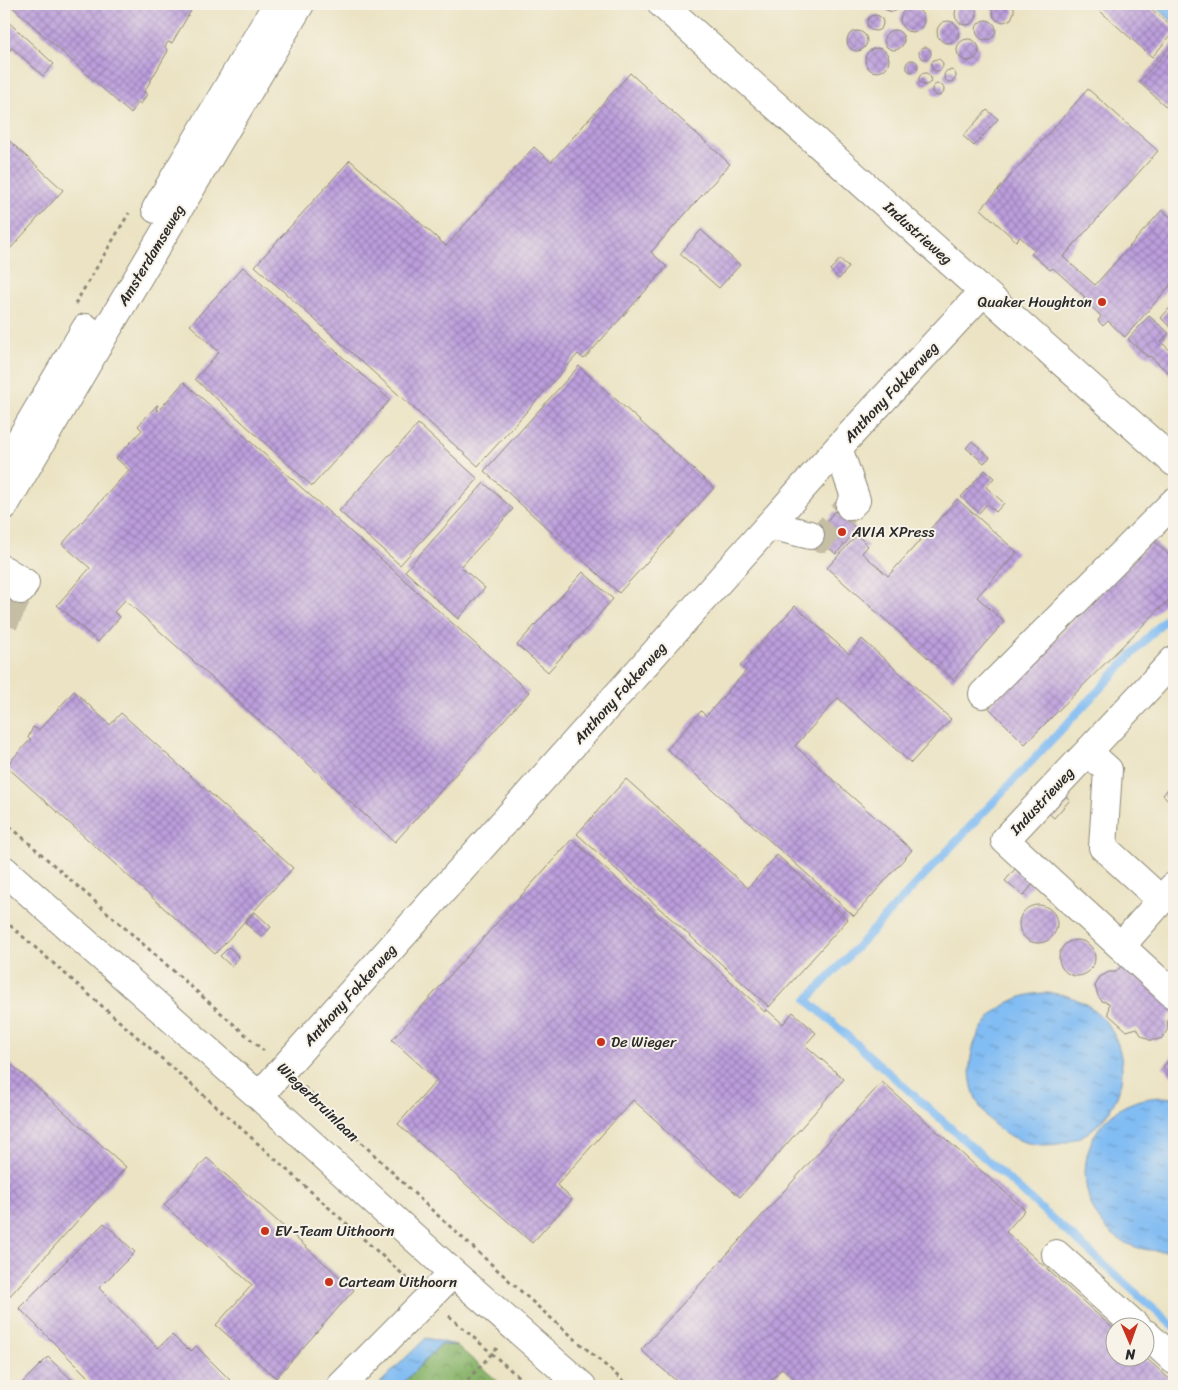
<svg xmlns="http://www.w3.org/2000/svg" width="1178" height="1390" viewBox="0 0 1178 1390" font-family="Sriracha,sans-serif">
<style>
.forest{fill:url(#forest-crowns);stroke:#5a704c}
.water{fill:url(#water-ripples);stroke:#56748f}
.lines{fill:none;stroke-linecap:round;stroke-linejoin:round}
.stream{stroke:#81bcf3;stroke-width:8}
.building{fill:url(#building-cross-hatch)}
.minor-tunnel{stroke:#c5bea5;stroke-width:28;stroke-dasharray:28 14;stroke-linecap:butt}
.minor-casing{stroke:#8b8777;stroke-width:30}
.path{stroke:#8b8777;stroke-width:3;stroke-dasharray:4 4;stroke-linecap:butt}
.minor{stroke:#fff;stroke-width:28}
.poi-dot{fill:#c8321e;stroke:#f7f3e8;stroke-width:2}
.labels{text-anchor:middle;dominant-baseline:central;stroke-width:4;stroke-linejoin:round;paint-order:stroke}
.street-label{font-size:15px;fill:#2b2b2b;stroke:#f7f3e8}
.poi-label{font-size:15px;fill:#2b2b2b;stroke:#f7f3e8;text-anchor:start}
</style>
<defs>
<pattern id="forest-crowns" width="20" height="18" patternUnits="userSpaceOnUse" patternTransform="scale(1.25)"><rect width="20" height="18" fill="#8ab56c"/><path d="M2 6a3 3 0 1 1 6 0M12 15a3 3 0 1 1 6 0" fill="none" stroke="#719359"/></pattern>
<pattern id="water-ripples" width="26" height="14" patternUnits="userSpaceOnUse" patternTransform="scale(1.25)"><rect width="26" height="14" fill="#81bcf3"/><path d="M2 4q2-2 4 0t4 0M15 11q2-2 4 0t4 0" fill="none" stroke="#6a99c5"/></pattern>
<pattern id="building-cross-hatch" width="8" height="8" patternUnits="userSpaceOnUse" patternTransform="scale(1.25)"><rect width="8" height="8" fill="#bc9edd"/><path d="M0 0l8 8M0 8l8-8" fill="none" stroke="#9981b3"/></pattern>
</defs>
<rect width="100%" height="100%" fill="#f7f3e8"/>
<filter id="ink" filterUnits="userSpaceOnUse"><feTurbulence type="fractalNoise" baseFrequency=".02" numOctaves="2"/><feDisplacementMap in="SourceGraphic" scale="10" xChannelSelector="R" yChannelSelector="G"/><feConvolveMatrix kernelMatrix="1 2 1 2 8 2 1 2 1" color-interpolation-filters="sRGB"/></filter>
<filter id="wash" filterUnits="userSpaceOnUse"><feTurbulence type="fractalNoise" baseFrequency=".0096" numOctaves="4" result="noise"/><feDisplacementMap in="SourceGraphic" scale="20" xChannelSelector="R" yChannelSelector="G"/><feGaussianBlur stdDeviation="1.12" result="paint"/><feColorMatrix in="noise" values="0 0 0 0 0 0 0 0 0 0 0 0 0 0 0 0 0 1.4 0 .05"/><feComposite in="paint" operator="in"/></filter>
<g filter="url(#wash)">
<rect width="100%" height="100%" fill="#ebe3c3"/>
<path class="forest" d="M440,1345H456L503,1386H400Z"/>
<path class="water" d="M1153,4H1167L1174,10V23Z
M970 1069a76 76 0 1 1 152 0a76 76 0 1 1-152 0Z
M1162,1097L1174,1098V1250C1065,1264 1051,1101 1162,1097Z
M426,1338L456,1345H440L400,1386H377Z"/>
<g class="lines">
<path class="stream" d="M1174,610L807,1000L1174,1327"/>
</g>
<g id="blocks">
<path class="building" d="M955 14a11 11 0 1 1 22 0a11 11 0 1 1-22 0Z
M9,4H186L192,9L172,43L168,42L165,47L168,51L144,92L147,94L141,104L138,102L131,114Z
M881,4H902L898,10L892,12L884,9Z
M929,4H949L943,8H938L934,7Z
M994,4H1012L1014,8V12L1011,19L1004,22L996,20L994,17L992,10Z
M1092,4H1146L1174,29V32L1152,57Z
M900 20a12 12 0 1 1 24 0a12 12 0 1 1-24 0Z
M867 23a8 8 0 1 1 16 0a8 8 0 1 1-16 0Z
M4,18L54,64L43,76L12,48L4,57Z
M976 30a10 10 0 1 1 20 0a10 10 0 1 1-20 0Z
M937 32a11 11 0 1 1 22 0a11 11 0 1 1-22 0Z
M884 40a10 10 0 1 1 20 0a10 10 0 1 1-20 0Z
M847 41a10 10 0 1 1 20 0a10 10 0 1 1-20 0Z
M957 50a11 11 0 1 1 22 0a11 11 0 1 1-22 0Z
M1174,43V114L1139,82Z
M919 53a6 6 0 1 1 12 0a6 6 0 1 1-12 0Z
M865 60a12 12 0 1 1 24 0a12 12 0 1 1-24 0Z
M931 65a6 6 0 1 1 12 0a6 6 0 1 1-12 0Z
M906 66a6 6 0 1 1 12 0a6 6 0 1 1-12 0Z
M944 76a6 6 0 1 1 12 0a6 6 0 1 1-12 0Z
M919 79a6 6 0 1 1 12 0a6 6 0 1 1-12 0Z
M630,73L730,164L651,252L667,267L584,359L578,354L478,466L255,266L350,160L446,246L534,147L551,162Z
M932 90a6 6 0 1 1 12 0a6 6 0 1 1-12 0Z
M1088,89L1158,151L1063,257L1095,285L1162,210L1174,220V281L1125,337L1108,321L1103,326L1098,321L1101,316L1083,299L1085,297L1053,268L1050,270L1031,254L1035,250L1020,237L1016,241L981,209Z
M987,110L998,119L974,146L963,136Z
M4,136L63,190L10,249L4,243Z
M701,230L740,265L719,288L680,254Z
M840,259L849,267L839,279L830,270Z
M243,267L390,400L312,486L195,379L219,352L190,325Z
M1174,303V331L1161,318Z
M1149,316L1169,333L1161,342L1174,354L1173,377L1150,356L1148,357L1128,339Z
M579,366L714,488L619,593L484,471Z
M184,382L529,692L395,842L125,600L114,612L120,617L98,642L57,605L90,568L62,544L129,470L116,458L142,430L138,426L157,405H158L156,409L158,411Z
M418,424L478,479L400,565L339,511Z
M972,441L990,457L984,463L966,448Z
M985,470L994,478L986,487L1004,503L996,512L987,504L979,513L961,497Z
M484,483L513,509L461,567L485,588L458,619L405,571Z
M957,499L1017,552L977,597L1004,622L953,680L827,568L857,535L868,546L862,553L888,576Z
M835,511L857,529L836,554L814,536Z
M1153,540L1174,560V594L1025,744L988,707Z
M583,572L613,599L548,672L517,645Z
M4,582L26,595L4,639Z
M795,606L849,654L862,639L951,719L911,763L838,698L795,746L912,850L854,916L667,749L701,711L706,716L746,671L740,666Z
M74,691L110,725L121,713L293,868L215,954L6,766L31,739L28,738L33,727L39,730Z
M1083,776L1065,796L1070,800L1054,818L1045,810Z
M626,779L748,888L777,855L848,919L769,1007L577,834Z
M1174,782V805L1163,795Z
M572,839L765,1012L766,1009L783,1024L793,1012L816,1033L805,1045L844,1079L740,1197L661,1127L662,1126L633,1100L557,1185L572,1199L532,1243L398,1124L437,1080L392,1040Z
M1015,869L1032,885L1023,896L1005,881Z
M1019 924a19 19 0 1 1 38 0a19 19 0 1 1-38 0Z
M255,912L271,927L262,937L245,923Z
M1059 958a18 18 0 1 1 36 0a18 18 0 1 1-36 0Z
M229,947L239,957L231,966L220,956Z
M1124,963L1174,1008V1011L1167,1019L1168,1029L1162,1038L1156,1040H1149L1141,1035L1137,1028L1127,1031L1108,1014L1109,1003L1102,1001L1098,996L1095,986L1100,977L1109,972H1116Z
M1174,1054V1077L1163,1067Z
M4,1058L126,1167L6,1300L4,1298Z
M882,1082L1025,1210L1006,1232L1116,1331V1358H1146L1174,1383V1386H803L782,1368L766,1386H682L641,1350Z
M207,1158L354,1290L276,1378L216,1325L252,1285L164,1205Z
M104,1223L135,1252L99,1288L158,1348L172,1335L187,1349L188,1348L191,1351L196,1346L236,1386H97L19,1308Z
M48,1357L78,1386H19Z"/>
</g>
</g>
<g filter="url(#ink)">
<use href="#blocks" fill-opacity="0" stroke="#8b8777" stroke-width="1"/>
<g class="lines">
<path class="minor-tunnel" d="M810,535L821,538L850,506
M4,623L21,590"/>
<g class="minor-casing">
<path id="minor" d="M662,4L1174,462
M156,209L277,4
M838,448L856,500L850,506
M4,467L86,328
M4,506L108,328L300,4
M769,525L810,535
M4,570L25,583L21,590
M1174,660L1005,840L1174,995
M983,694L1174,502
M1088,752L1108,770L1103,847L1161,900
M4,870L259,1096L453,1273L582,1386
M1121,946L1173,887
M259,1096L838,448L983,292
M1056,1254L1138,1328
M1146,1334L1174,1360
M341,1386L453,1273"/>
</g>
<path class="path" d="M75,304L129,213
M4,821L264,1051
M4,920L234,1122L409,1280
M304,1087L421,1200L536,1305L629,1386
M449,1316L529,1386
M462,1386L497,1348"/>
<use href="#minor" class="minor"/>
</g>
</g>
<g class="poi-dot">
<circle cx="1102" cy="302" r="5"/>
<circle cx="842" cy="532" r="5"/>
<circle cx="601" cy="1042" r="5"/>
<circle cx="265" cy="1231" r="5"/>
<circle cx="329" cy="1282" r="5"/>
</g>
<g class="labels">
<g class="street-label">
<text transform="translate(918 233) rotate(42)">Industrieweg</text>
<text transform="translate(151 255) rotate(-59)">Amsterdamseweg</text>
<text transform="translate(891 392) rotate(-47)">Anthony Fokkerweg</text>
<text transform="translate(620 693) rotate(-48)">Anthony Fokkerweg</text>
<text transform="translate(1042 801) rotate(-47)">Industrieweg</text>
<text transform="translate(350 995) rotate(-48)">Anthony Fokkerweg</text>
<text transform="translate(318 1102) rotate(44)">Wiegerbruinlaan</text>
</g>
<g class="poi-label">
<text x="1092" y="302" text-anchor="end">Quaker Houghton</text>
<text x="852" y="532">AVIA XPress</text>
<text x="611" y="1042">De Wieger</text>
<text x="275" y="1231">EV-Team Uithoorn</text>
<text x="339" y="1282">Carteam Uithoorn</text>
</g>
</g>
<rect width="1178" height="1390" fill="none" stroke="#f7f3e8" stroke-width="20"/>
<g transform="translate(1130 1342) rotate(178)"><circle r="24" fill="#f7f3e8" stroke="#a5a39c"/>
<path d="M0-4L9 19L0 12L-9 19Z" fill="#c8321e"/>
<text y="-8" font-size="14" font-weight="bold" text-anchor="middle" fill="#2b2b2b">N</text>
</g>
</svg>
